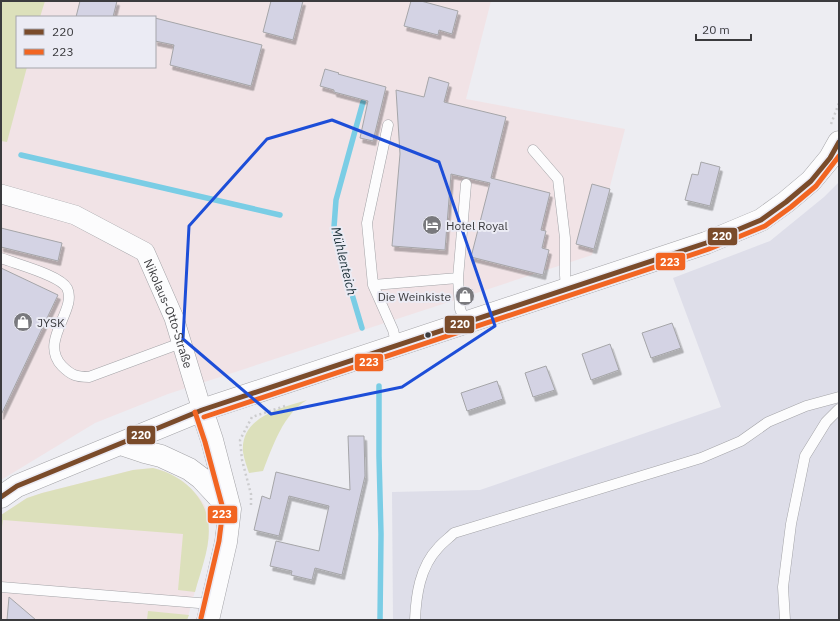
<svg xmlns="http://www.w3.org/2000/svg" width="840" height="621" viewBox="0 0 840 621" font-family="'IBM Plex Sans',sans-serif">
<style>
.commercial{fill:#f1e3e6;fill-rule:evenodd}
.built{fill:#dedee9}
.green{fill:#dce0bb}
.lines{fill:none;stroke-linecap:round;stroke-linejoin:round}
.stream{stroke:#7acde5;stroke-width:5.5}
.building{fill:#d4d3e4;stroke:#a5a5a8;filter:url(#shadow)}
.lane-casing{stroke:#a3a3a7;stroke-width:11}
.street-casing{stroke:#a3a3a7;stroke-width:20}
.secondary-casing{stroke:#a3a3a7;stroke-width:23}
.path{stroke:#ccccce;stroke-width:2.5;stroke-dasharray:2 3;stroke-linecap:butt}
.lane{stroke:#fcfcfd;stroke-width:10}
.street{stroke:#fcfcfd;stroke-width:19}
.secondary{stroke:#fcfcfd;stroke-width:22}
.bus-1-casing{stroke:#ebebf4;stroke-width:8}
.bus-2-casing{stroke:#ebebf4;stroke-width:8}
.bus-1{stroke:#7a4b2a;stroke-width:5}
.bus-2{stroke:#f26522;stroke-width:5}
.marked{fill:none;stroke:#1d4ed8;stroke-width:3;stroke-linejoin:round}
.bus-dot{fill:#3b3b3e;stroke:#ebebf4;stroke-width:1.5}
.labels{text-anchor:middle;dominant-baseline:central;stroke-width:4;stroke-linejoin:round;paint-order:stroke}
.poi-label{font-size:12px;fill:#3b3b3e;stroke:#ebebf4;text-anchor:start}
.street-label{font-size:12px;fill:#3b3b3e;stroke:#ebebf4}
.water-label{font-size:13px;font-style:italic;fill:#1d3138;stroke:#ebebf4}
.line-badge{stroke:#ebebf4;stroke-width:1.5}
.badge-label{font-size:11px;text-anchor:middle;font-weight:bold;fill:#fff}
</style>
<defs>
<filter id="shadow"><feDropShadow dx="2.5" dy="4.5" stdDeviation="0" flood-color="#0004"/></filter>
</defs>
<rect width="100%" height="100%" fill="#ededf2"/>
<path class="commercial" d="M1,1H491L466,99L625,129L592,255L168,394L95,423L1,480ZM17,17H155V67H17Z
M153,468L164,471L184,482L199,497L205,506L208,515L209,524L208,544L187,620H1V515L27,498L42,493L133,470Z"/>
<path class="built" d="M839,182V620H393L392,492L480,490L721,407L673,278L770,241L824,197Z"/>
<path class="green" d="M1,1H45L40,17H17V67H27L7,142L1,141Z
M307,400C283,414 273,446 263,471L249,473C247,467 244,459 243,452C240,417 281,408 307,400Z
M153,468C170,472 184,480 195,493C221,524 204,558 195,592L178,590L183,534L3,520L1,534V515L27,498L42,493L133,470Z
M148,611L189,615L187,620H147Z"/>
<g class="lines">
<path class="stream" d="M21,155L280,215
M362,328L335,237L334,227L336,200L363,102
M379,386V456L381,534L380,620"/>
</g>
<path class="building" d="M80,1H117L113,17H76Z
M271,1H303L293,40L263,32Z
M411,1H421L458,11L452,34L439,30L438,35L404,26Z
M155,18L262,45L251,86L170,65L174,45L155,41Z
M325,69L339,73L338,74L386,87L373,141L360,138L368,101L334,92V90L320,86Z
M429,77L449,83L444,102L506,117L491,178L550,193L541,230L546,231L542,248L549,250L543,275L471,257L490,183L451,174L445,250L392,246L400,154L396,90L424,97Z
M701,162L720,167L710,206L685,200L692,174L698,175Z
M592,184L610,189L594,249L576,244Z
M1,228L62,243L58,261L1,247Z
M1,268L58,295L1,415Z
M672,323L681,348L651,358L642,333Z
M610,344L619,370L591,380L582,354Z
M546,366L555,390L533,397L525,373Z
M497,381L503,399L467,411L461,393Z
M348,436H364L365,476L342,575L315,568L312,580L291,575L292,571L270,566L276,541L319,551L329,506L289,496L279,536L254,530L262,496L270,499L276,472L350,490Z
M9,597L36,620H7Z"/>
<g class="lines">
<g class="lane-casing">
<path id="lane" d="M388,125L367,223L373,285L393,330L397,346
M533,150L558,179L565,238V275L566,290
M1,258C16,264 60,275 67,288C78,310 38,341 62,366C71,375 76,377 89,377L181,343
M458,278L460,309L466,323
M373,285L458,278L466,184
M1,587L211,604
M415,620C416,595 420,567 438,548C443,542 449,538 454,533L701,458L741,441L768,422L806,406L839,397
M785,620L783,587L791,524L805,456L826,422L839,409"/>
</g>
<g class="street-casing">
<g id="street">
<path id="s1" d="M1,194L75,215L145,252L174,318L202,410"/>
</g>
</g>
<g class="secondary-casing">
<path id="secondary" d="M202,410L212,440L230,509L226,542L208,620
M121,444L145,452L161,456L189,469L201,478L228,507
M1,497L17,486L202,410L706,243L761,220L786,202L811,181L830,158L839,142"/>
</g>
<path class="path" d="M831,124L839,103
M251,505V494L242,460L240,440L252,417L285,406"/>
<use href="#lane" class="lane"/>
<use href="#street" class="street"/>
<use href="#secondary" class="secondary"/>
<g class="bus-1-casing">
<path id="bus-1" d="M1,497L17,486L202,410L706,243L761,220L786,202L811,181L830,158L839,142"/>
</g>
<g class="bus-2-casing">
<path id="bus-2" d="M195,412L205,442L223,509L219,541L201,618
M204,417L709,249L765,226L791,207L816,186L839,156"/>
</g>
<use href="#bus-1" class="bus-1"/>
<use href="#bus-2" class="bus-2"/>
</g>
<path class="marked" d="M332,120L439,162L495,326L402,387L271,414L183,339L189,226L267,139Z"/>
<defs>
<g id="hotel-disc" transform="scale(1)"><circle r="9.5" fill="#79797d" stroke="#ebebf4"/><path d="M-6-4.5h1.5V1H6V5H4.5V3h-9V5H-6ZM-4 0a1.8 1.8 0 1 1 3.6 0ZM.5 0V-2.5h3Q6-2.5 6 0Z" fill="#fff"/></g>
<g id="shop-disc" transform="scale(1)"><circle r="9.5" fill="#79797d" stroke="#ebebf4"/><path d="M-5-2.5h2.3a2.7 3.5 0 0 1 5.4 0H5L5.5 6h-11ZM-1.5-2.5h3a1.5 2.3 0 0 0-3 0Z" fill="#fff"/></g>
</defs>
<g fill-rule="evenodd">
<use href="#hotel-disc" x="432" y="225"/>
<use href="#shop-disc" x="465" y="296"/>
<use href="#shop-disc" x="23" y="322"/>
</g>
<circle class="bus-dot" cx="428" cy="335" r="3.5"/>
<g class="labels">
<g class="poi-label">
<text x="446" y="225">Hotel Royal</text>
<text x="451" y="296" text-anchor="end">Die Weinkiste</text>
<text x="37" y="322">JYSK</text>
</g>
<g class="street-label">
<text stroke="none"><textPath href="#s1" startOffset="222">Nikolaus-Otto-Straße</textPath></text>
</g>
<g class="water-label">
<text transform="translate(344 261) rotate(76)">Mühlenteich</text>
</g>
</g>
<g class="line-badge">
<rect x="707" y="227" width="31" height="19" rx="4" fill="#7a4b2a"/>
<rect x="655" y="252" width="31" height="19" rx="4" fill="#f26522"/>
<rect x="444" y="315" width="31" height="19" rx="4" fill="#7a4b2a"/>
<rect x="354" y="353" width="30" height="19" rx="4" fill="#f26522"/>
<rect x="126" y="425" width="30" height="20" rx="4" fill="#7a4b2a"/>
<rect x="207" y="505" width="31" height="19" rx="4" fill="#f26522"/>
</g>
<g class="badge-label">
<text x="722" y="240">220</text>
<text x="670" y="266">223</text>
<text x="460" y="328">220</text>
<text x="369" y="366">223</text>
<text x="141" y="439">220</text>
<text x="222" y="518">223</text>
</g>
<rect width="840" height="621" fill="none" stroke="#3b3b3e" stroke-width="4"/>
<rect x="16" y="16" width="140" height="52" fill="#ebebf4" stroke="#a5a5ab"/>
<rect x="24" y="29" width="20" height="6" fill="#7a4b2a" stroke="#a5a5ab"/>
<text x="52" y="36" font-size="12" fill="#3b3b3e">220</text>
<rect x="24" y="49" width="20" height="6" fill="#f26522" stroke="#a5a5ab"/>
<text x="52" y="56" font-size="12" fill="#3b3b3e">223</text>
<path d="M696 34v6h55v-6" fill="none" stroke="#3b3b3e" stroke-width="2"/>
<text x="702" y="34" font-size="12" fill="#3b3b3e" stroke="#ebebf4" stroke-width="3" paint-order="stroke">20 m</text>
</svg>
